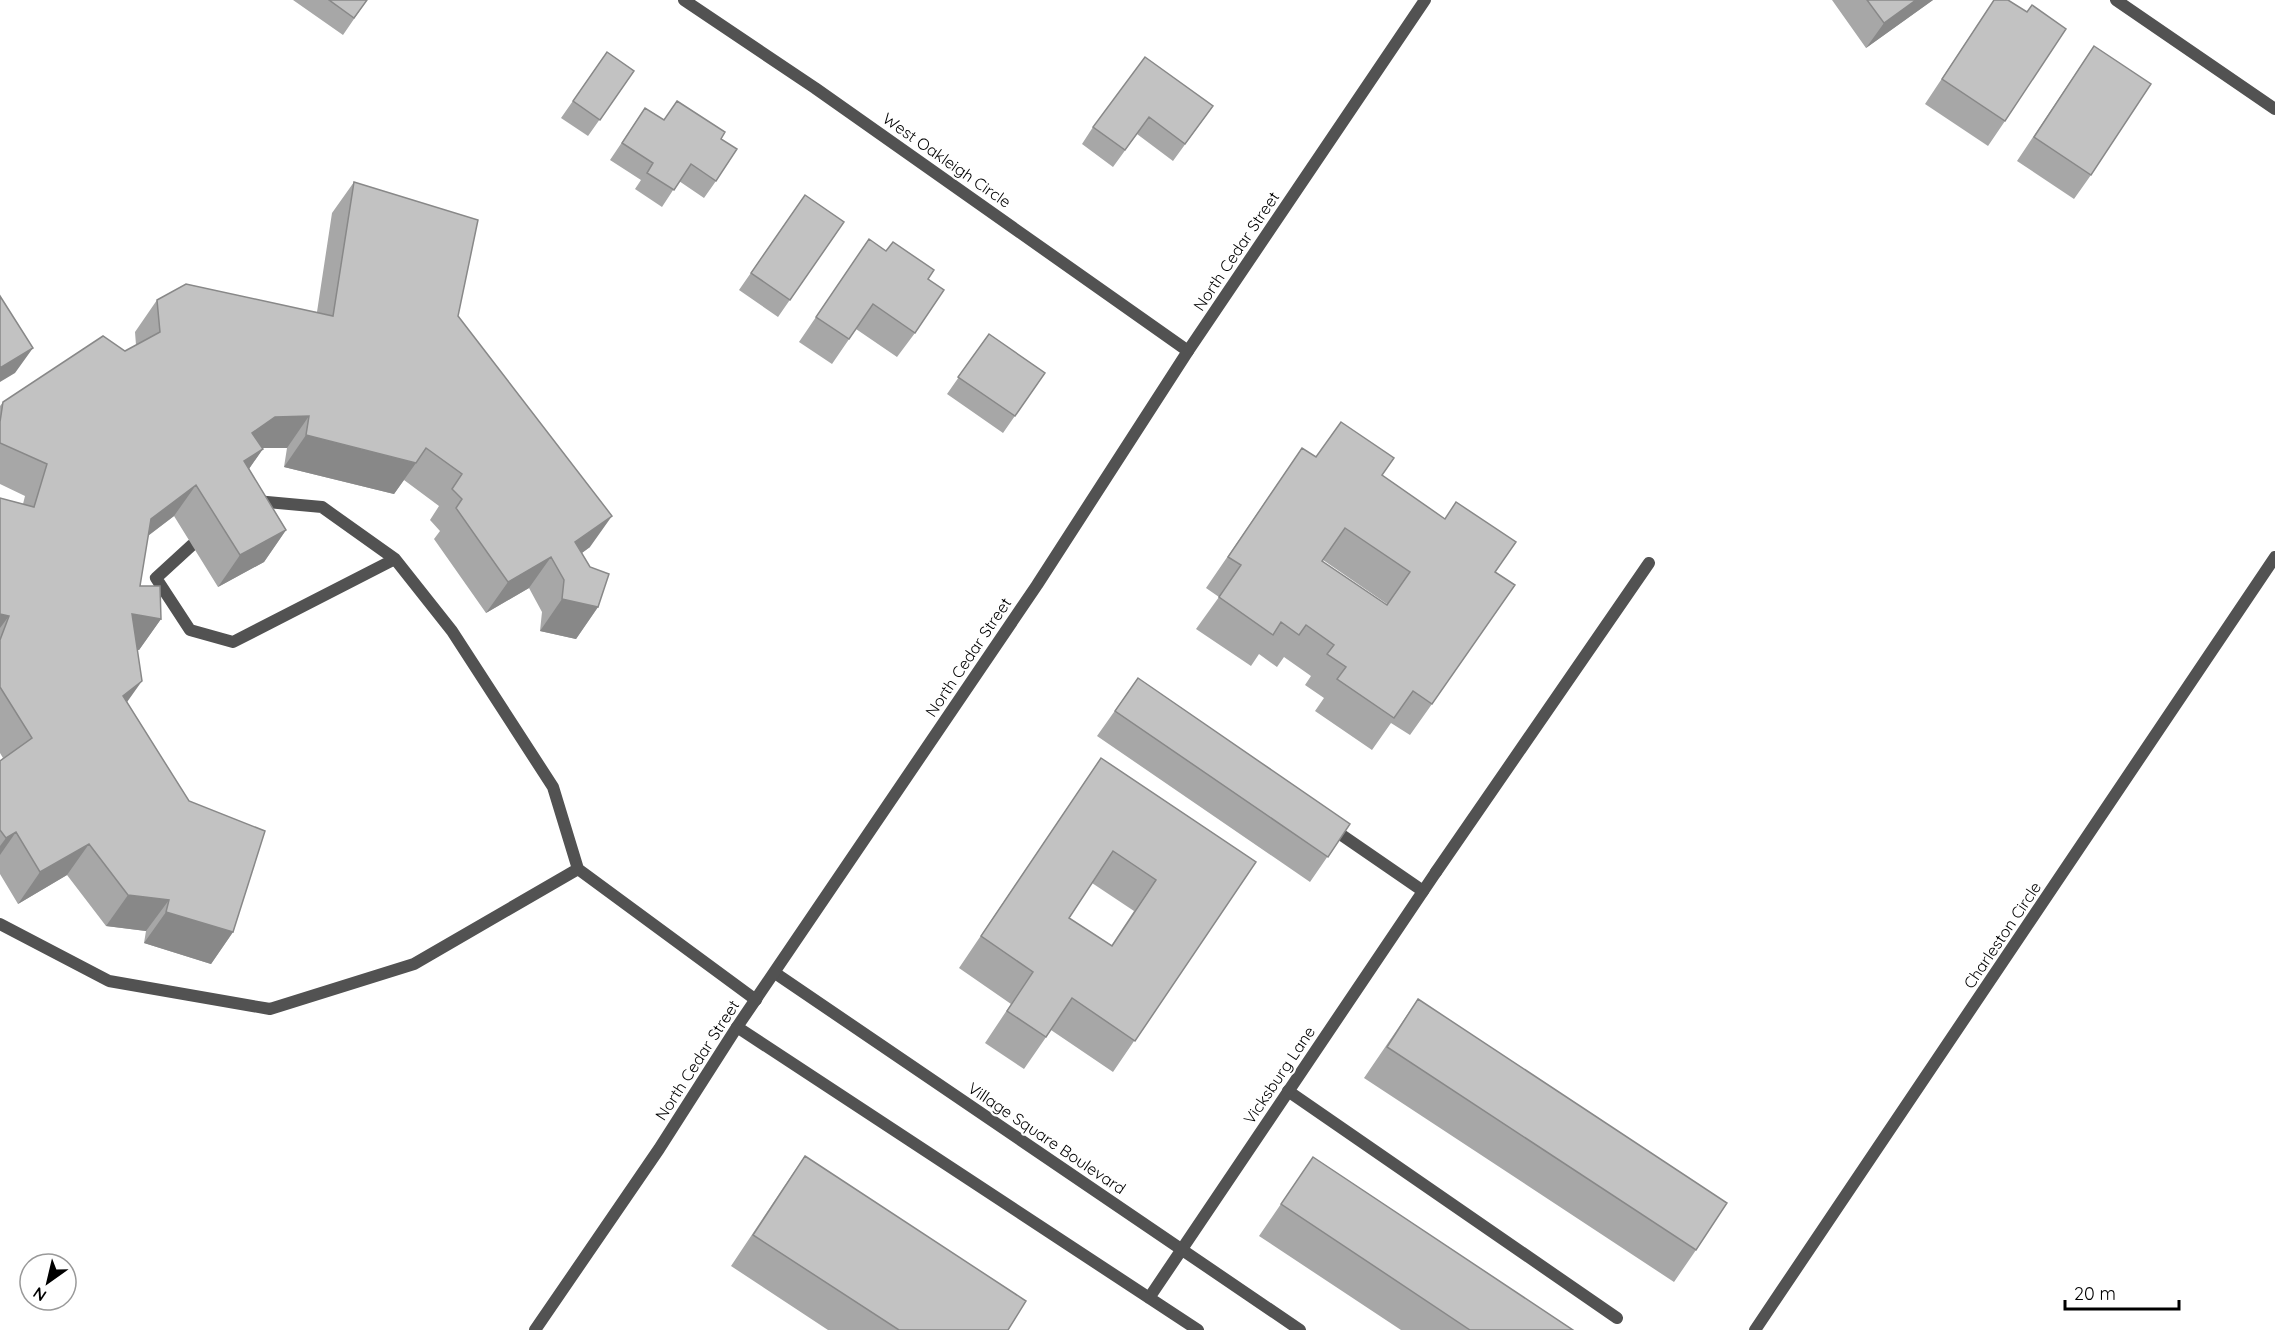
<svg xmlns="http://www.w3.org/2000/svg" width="2275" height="1330" viewBox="0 0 2275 1330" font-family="Quicksand,sans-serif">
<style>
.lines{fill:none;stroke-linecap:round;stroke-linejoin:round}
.service{stroke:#525252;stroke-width:12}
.minor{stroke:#525252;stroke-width:12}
.tertiary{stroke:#525252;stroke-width:12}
.wall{fill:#a7a7a7;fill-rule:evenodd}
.shaded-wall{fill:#888}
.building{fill:#c2c2c2;stroke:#888;stroke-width:1.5;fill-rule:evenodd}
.labels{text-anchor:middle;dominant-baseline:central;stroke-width:4.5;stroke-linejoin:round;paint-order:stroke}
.street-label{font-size:16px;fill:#000;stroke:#fff}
</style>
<rect width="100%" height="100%" fill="#fff"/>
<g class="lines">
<path class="service" d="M256,501L322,507L395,559L452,631L553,787L578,869
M192,545L156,578L190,630L233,642L395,559
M1330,827L1423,891
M1436,872L1649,563
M0,924L109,981L270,1009L414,964L578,869L756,1000
M1288,1091L1617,1318"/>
<path class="minor" d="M684,0L815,88L1188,351
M2116,0L2275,109
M775,973L1300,1330
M737,1027L1198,1330
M1149,1298L1436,872
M1755,1330L2275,557"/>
<path class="tertiary" d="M535,1330L659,1149L737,1027L1037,585L1188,351L1425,0"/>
</g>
<path class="wall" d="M293,0H367L343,35Z
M1832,0H1933L1866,48Z
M1994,0L2027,12L2032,5L2005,121L1988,146L1925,104Z
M2094,46L2091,175L2074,199L2017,161Z
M607,52L634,71L588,136L561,118Z
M677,101L721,139L716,181L704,198L679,181L662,207L635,189L641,180L610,160L645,108L664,120Z
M1213,106L1173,161L1137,134L1113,167L1082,144L1093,127Z
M354,182L458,316L590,547L582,553L598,607L576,639L540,631L542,612L529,588L486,613L434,539L440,531L430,520L439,506L404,480L394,494L284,467L287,448H263L249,469L286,530L264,562L218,587L174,516L148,536L140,586L161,619L139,650H137L127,702L233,932L211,964L144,943L146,931L106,926L67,875L18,904L0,874V761L3,758L0,753V498L23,504L25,496L0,484V406L3,402L125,351L136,345L135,332L157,300L317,312L332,213Z
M805,195L844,222L778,317L739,290Z
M869,239L915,333L897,357L856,329L832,364L799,342Z
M989,334L1045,373L1003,433L947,394Z
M1302,448L1316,457L1382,475L1495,572L1432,704L1410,735L1391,723L1372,750L1315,711L1324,698L1305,685L1311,676L1284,657L1277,667L1259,654L1251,666L1196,629L1219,597L1206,588ZM1323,560L1387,604L1386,605L1322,561Z
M1138,678L1350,824L1310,882L1097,736Z
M1101,758L1256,862L1113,1072L1051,1030L1024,1069L985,1043L1011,1004L959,968ZM1092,883L1134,911L1111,946L1069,918Z
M1418,999L1696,1250L1674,1282L1364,1078Z
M805,1156L1008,1330H828L731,1266L783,1188Z
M1313,1157L1573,1330H1401L1259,1236Z"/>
<path class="shaded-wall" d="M1916,0H1933L1866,48L1884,23Z
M33,348L15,373L0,382V368Z
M309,416L287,448H253L252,433L275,417Z
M306,435L416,463L394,494L284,467Z
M263,449L241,480L244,461Z
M196,485L174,516L129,550L151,519Z
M612,516L590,547L558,570L575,542Z
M286,530L264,562L218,587L240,555Z
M551,557L529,588L486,613L508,582Z
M562,599L598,607L576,639L540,631Z
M0,614L9,616L0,628Z
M132,614L161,619L139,650L110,646Z
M142,681L120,712L123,696Z
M16,832L0,855V846L6,838Z
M89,844L67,875L18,904L40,872Z
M128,895L169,900L146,931L106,926Z
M166,912L233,932L211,964L144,943Z"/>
<path class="building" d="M329,0H367L354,18Z
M1867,0H1916L1884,23Z
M1994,0H2008L2027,12L2032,5L2066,29L2005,121L1942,79Z
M2094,46L2151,84L2091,175L2034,137Z
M607,52L634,71L600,120L573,101Z
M1145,57L1213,106L1185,144L1149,117L1125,150L1093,127Z
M677,101L725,132L721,139L737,149L716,181L691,164L674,190L647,173L653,163L622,143L645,108L664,120Z
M354,182L478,220L458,316L612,516L575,542L590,567L609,574L598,607L562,599L564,580L551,557L508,582L456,508L462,499L452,489L462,474L426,448L416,463L306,435L309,416L275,417L252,433L263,449L244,461L286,530L240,555L196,485L151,519L140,586H160L161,619L132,614L142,681L123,696L189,801L265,831L233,932L166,912L169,900L128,895L89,844L40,872L16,832L6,838L0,830V761L32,738L0,687V640L9,616L0,614V498L34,507L47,464L0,443V422L3,402L103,336L125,351L160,332L157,300L186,284L333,316Z
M805,195L844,222L790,300L751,273Z
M869,239L886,251L893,242L934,270L928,279L944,290L915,333L873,304L849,339L816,317Z
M0,296L33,348L0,368Z
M989,334L1045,373L1015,416L958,377Z
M1341,422L1394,458L1382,475L1445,519L1456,502L1516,542L1495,572L1515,585L1432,704L1413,691L1394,718L1337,679L1346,667L1327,654L1334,645L1306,625L1299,635L1281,622L1273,635L1219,597L1241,565L1228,557L1302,448L1316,457ZM1345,528L1410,572L1387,605L1322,561Z
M1138,678L1350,824L1328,857L1115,711Z
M1101,758L1256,862L1135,1041L1072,998L1046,1037L1007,1011L1033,972L981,936ZM1113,851L1156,880L1112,946L1069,918Z
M1418,999L1727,1203L1696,1250L1387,1047Z
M805,1156L1026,1301L1008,1330H899L753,1235Z
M1313,1157L1573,1330H1470L1281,1204Z"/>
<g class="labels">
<g class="street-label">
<text transform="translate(947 160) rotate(35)">West Oakleigh Circle</text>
<text transform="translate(1236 251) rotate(-56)">North Cedar Street</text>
<text transform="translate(968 657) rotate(-56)">North Cedar Street</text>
<text transform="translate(2002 935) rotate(-56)">Charleston Circle</text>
<text transform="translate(697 1060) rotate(-57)">North Cedar Street</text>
<text transform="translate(1279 1075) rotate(-56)">Vicksburg Lane</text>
<text transform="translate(1047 1138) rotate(34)">Village Square Boulevard</text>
</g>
</g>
<g transform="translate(48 1282) rotate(214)"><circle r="28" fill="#ffffff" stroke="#999999" stroke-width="1.5"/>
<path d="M0-4.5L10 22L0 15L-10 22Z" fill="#000000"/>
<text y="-9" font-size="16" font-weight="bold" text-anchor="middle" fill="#000000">N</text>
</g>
<path d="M2065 1300v9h114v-9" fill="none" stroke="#000000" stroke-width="3"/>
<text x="2074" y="1300" font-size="18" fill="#000000" stroke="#ffffff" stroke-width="4.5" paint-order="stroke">20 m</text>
</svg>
